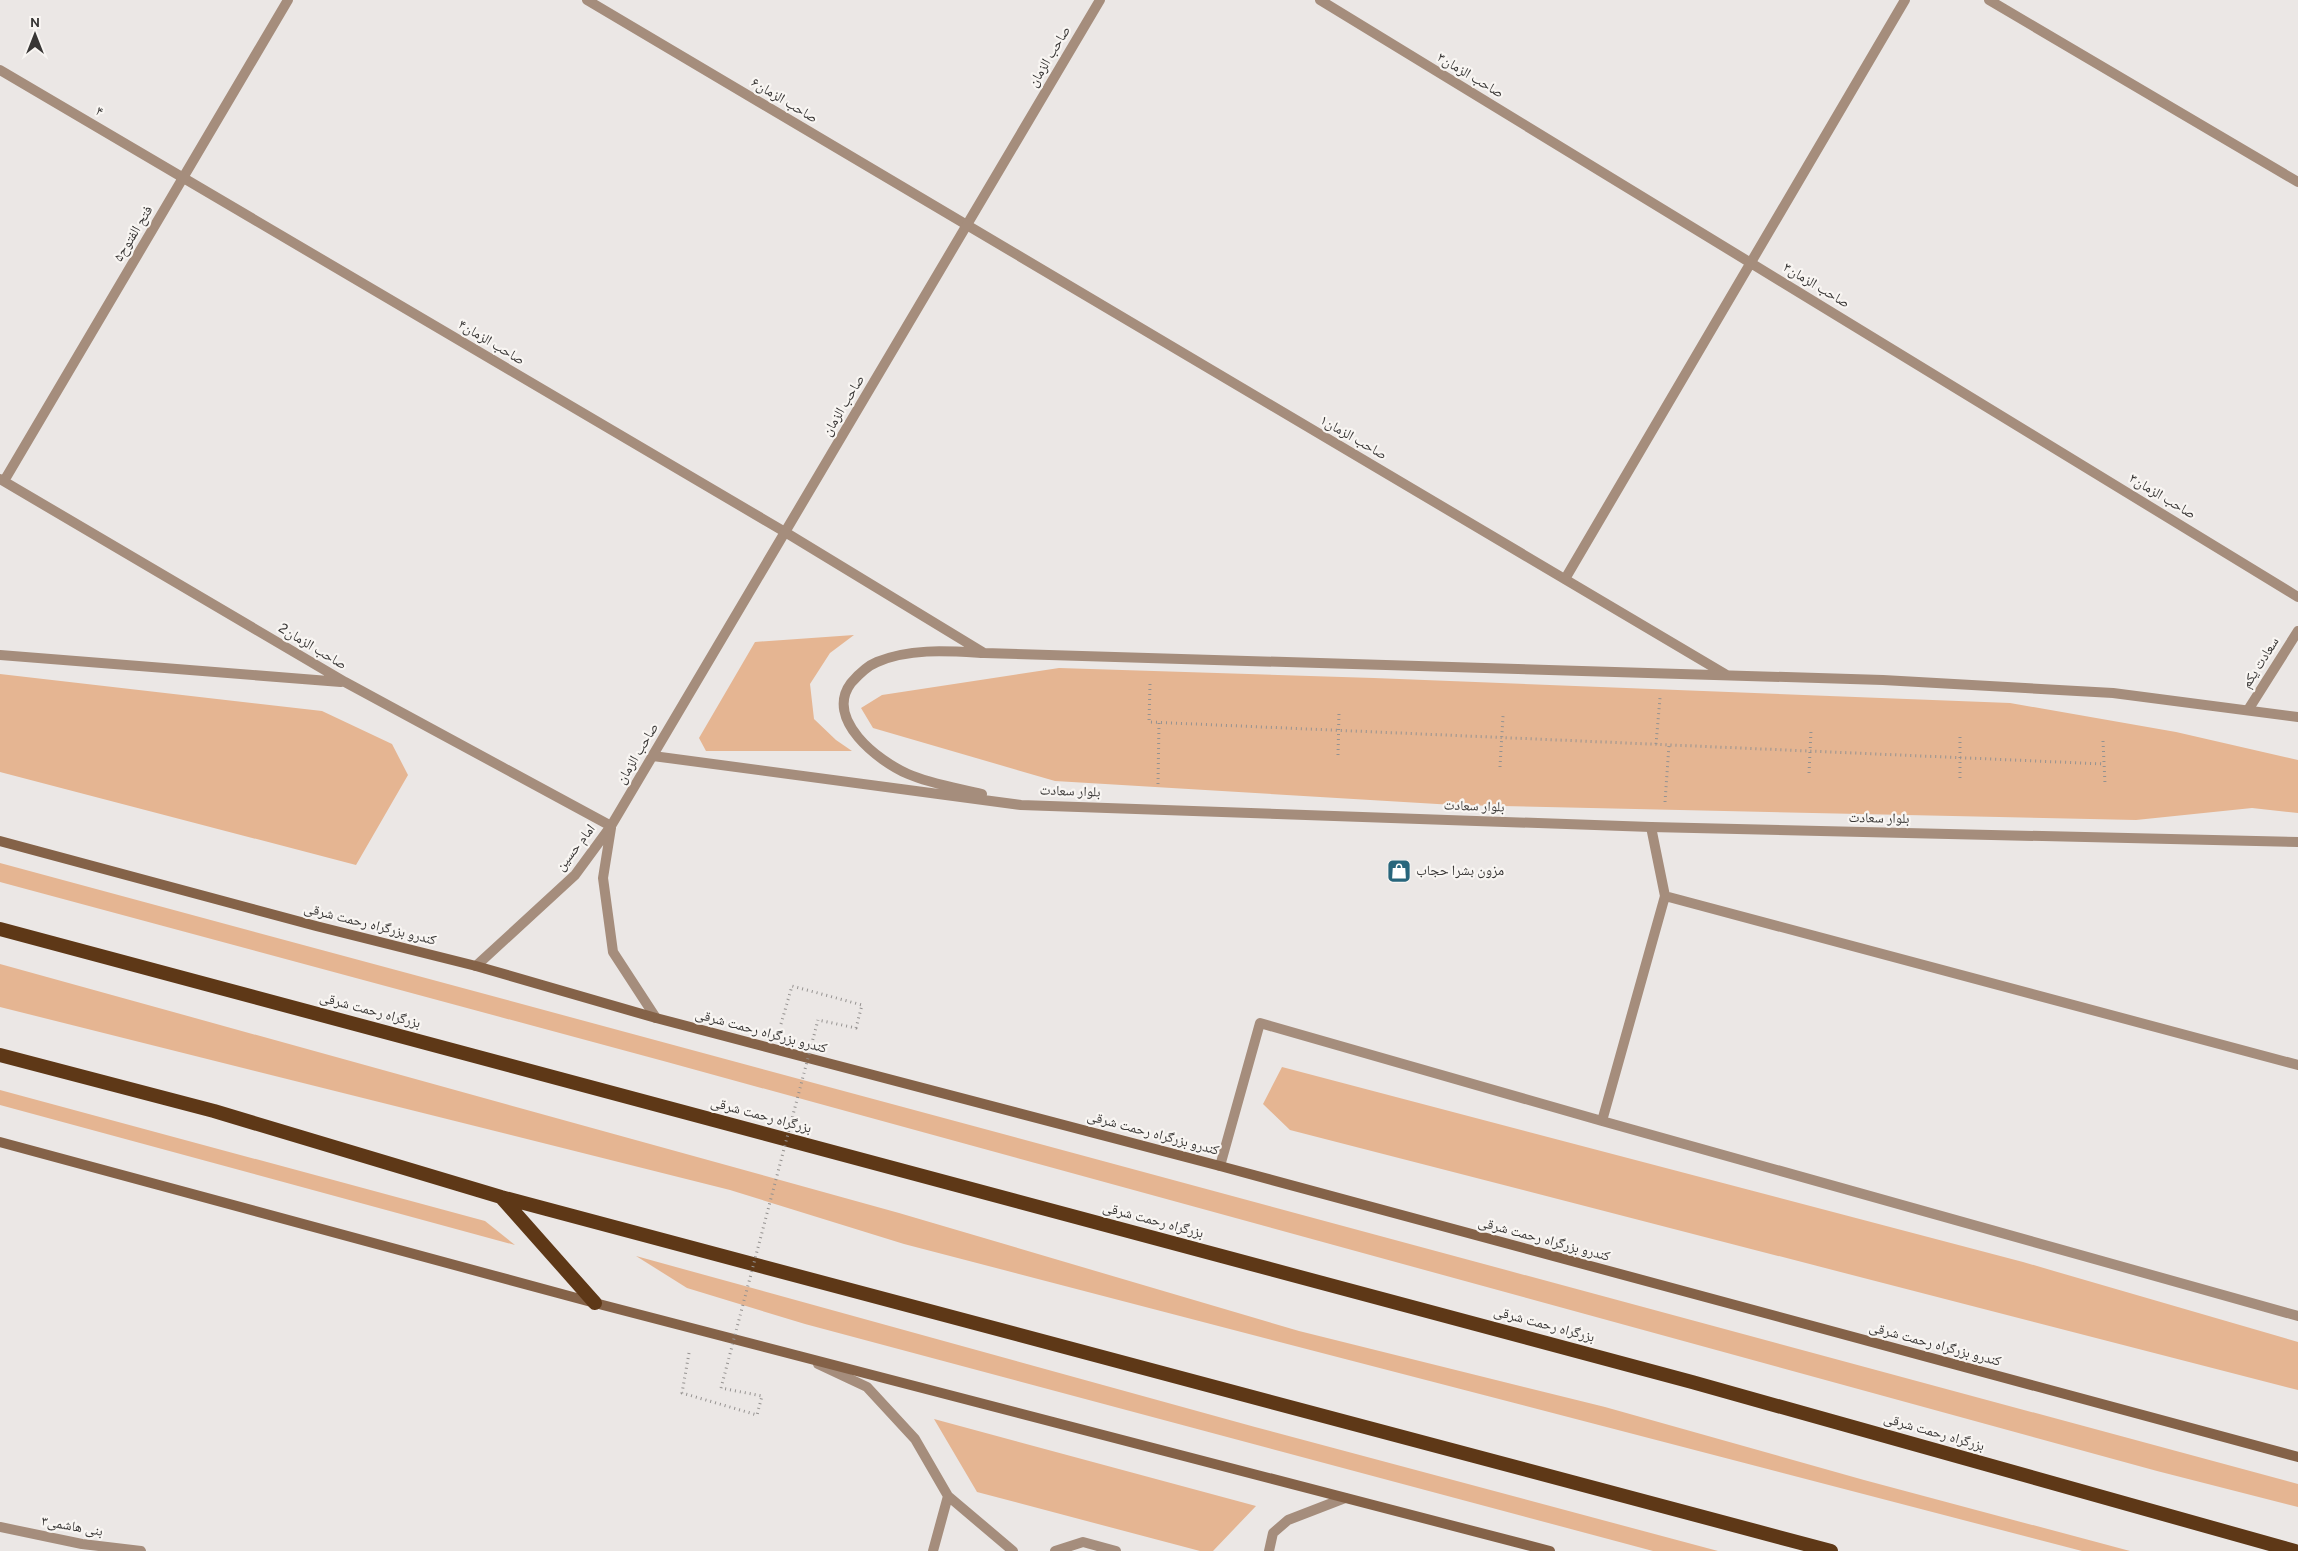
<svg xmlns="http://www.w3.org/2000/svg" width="2298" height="1551" viewBox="0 0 2298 1551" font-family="Overpass,'Noto Naskh Arabic',sans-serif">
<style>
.green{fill:#e5b592}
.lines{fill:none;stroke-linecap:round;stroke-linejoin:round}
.path{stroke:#959290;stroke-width:3;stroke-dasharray:1 4;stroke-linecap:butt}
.minor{stroke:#a58d7c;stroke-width:10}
.tertiary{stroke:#a58d7c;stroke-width:10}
.secondary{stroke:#846248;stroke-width:10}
.trunk{stroke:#5e3817;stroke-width:14}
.path-bridge{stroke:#959290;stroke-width:3;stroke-dasharray:1 4;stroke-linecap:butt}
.labels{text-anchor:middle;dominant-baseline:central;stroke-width:4.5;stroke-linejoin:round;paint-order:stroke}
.street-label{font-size:14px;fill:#383635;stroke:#f8f5f2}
.poi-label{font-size:14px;fill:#383635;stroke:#f8f5f2;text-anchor:start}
</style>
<rect width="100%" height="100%" fill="#ebe7e5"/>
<path class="green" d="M854,635L830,653L810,684L814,719L836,740L852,751H706L699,738L755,642Z
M1059,668L1374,678L2010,703L2176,732L2298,760V813L2252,808L2136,820L1454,805L1055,781L873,728L861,708L882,695Z
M0,674L322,711L392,744L408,775L356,865L0,772Z
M0,863L2298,1484V1507L2157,1471L667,1062L0,882Z
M0,964L899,1213L1299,1331L1605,1407L1864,1480L2130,1551H2082L904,1244L730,1190L0,1007Z
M1282,1067L2023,1262L2298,1342V1390L1290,1130L1263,1104Z
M0,1090L485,1221L515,1245L0,1105Z
M636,1256L1255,1427L1718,1551H1653L805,1324L687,1288Z
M934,1419L1256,1506L1213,1551H1200L977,1492Z"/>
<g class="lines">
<path class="path" d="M1150,684L1149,722L2104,764
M2103,741L2105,784
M1656,744L1660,698
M1338,755L1339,712
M1500,767L1503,716
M1809,773L1811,731
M1960,778V736
M1158,784L1159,722
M1665,802L1669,745
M781,1024L792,986L862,1005L856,1028L818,1020
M689,1353L682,1393L757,1415L762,1396L721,1388"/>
<path class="minor" d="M587,0L1725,674
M1320,0L2298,597
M1989,0L2298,182
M0,70L785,532
M0,479L345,682L611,826
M4,481L288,0
M1565,579L1905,0
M0,655L341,682
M2248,710L2298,631
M1651,827L1665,896
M1602,1121L1665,896L2298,1065
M1220,1166L1260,1023L1602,1121L2298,1316
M0,1527L82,1544L141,1551"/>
<path class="tertiary" d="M785,532L984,653L1883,680L2113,693L2298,717
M653,756L1021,805L1651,827L2298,842
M982,794C958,788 931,784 908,774C878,761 824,719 851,683C858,675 867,666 877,662C910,648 948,651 983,653
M611,828L603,878L613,952L656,1018
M476,966L575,875L611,826L1100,0
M818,1364L867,1387L915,1439L948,1496L933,1551
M948,1496L1013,1551
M1055,1551L1083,1542L1116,1551
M1269,1551L1273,1533L1288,1520L1345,1498"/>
<path class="secondary" d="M0,841L316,926L476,966L656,1018L1220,1166L2298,1457
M0,1142L595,1303L1550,1551"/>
<path class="trunk" d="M0,929L1692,1382L2295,1551
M0,1055L214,1111L501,1197L1831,1551
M501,1197L595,1303"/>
<path class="path-bridge" d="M721,1388L818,1020"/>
</g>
<defs>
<g id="shop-square" transform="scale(1.25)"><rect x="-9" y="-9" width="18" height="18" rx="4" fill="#28667c" stroke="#f8f5f2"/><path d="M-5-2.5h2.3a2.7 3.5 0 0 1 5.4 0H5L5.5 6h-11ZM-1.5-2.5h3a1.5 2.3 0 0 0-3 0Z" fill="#fff"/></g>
</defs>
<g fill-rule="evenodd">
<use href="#shop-square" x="1399" y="871"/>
</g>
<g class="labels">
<g class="street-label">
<text transform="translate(1050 57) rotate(-59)">صاحب الزمان</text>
<text transform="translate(1470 76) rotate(31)">صاحب الزمان۳</text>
<text transform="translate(784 101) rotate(31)">صاحب الزمان۶</text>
<text transform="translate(99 112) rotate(30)">۴</text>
<text transform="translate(134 234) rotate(-59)">فتح الفتوح۵</text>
<text transform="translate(1816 286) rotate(31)">صاحب الزمان۳</text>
<text transform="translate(491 343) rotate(31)">صاحب الزمان۴</text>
<text transform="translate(844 406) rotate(-59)">صاحب الزمان</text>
<text transform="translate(1353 438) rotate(30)">صاحب الزمان۱</text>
<text transform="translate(2162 497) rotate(31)">صاحب الزمان۳</text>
<text transform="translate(312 647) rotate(31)">2صاحب الزمان</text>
<text transform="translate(2261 663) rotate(-58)">سعادت یکم</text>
<text transform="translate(638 754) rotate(-59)">صاحب الزمان</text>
<text transform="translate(1070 792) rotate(2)">بلوار سعادت</text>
<text transform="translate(1474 807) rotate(2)">بلوار سعادت</text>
<text transform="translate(1879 819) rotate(1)">بلوار سعادت</text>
<text transform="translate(576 848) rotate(-52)">امام حسین</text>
<text transform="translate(370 925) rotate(14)">کندرو بزرگراه رحمت شرقی</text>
<text transform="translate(370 1011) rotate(15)">بزرگراه رحمت شرقی</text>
<text transform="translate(761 1032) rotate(15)">کندرو بزرگراه رحمت شرقی</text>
<text transform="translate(761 1116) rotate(15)">بزرگراه رحمت شرقی</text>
<text transform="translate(1153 1134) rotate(15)">کندرو بزرگراه رحمت شرقی</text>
<text transform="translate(1153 1221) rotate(15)">بزرگراه رحمت شرقی</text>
<text transform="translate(1544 1240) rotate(15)">کندرو بزرگراه رحمت شرقی</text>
<text transform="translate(1544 1325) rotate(15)">بزرگراه رحمت شرقی</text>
<text transform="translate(1935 1345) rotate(15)">کندرو بزرگراه رحمت شرقی</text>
<text transform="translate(1934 1433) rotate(16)">بزرگراه رحمت شرقی</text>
<text transform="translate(72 1527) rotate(10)">بنی هاشمی۳</text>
</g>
<g class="poi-label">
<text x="1416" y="871">مزون بشرا حجاب</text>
</g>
</g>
<g transform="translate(35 35)" stroke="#f8f5f2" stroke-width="4" paint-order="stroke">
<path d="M0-4L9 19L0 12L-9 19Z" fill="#383635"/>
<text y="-8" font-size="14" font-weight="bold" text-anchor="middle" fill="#383635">N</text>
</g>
</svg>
